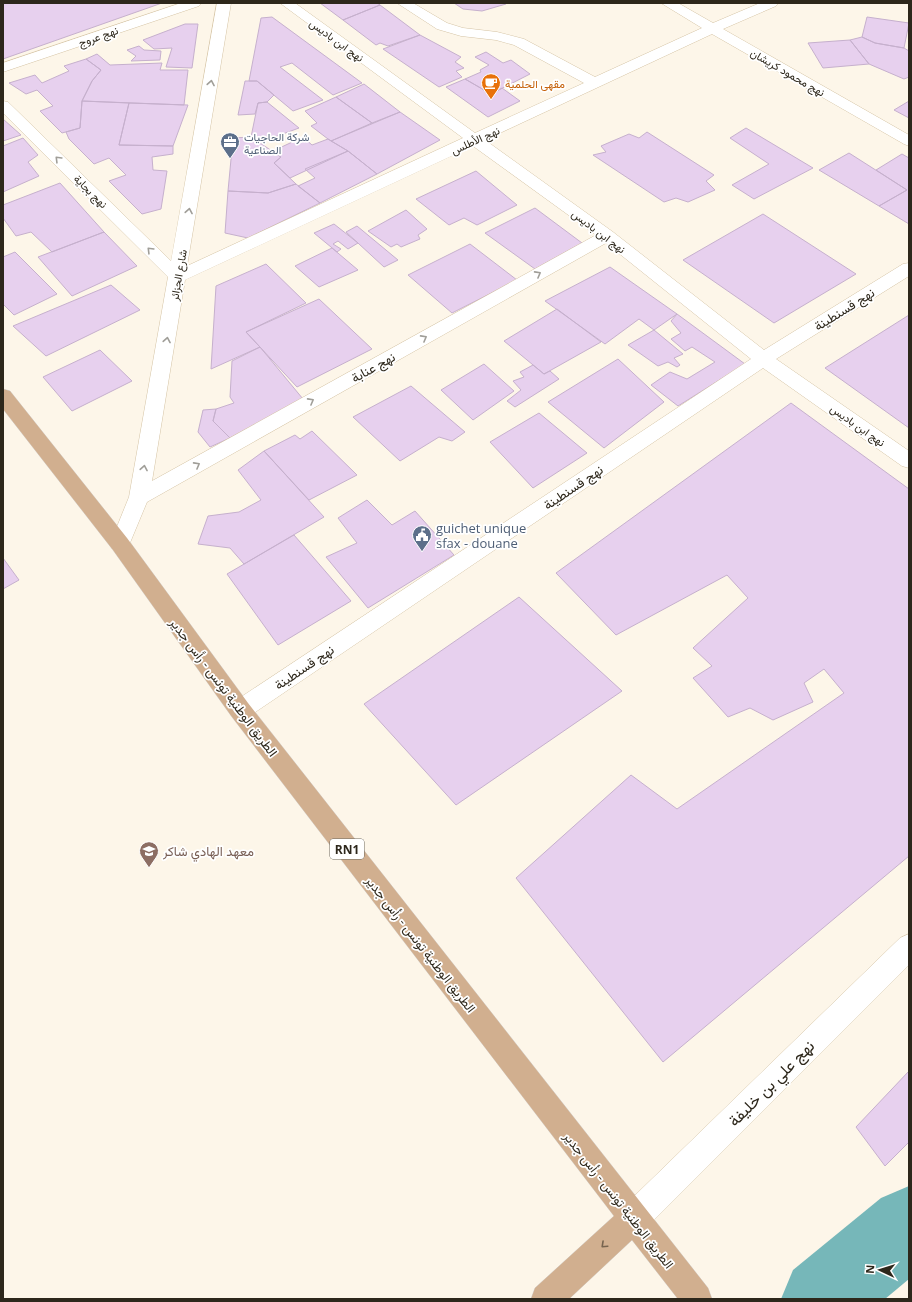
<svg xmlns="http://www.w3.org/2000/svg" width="912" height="1302" viewBox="0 0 912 1302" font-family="'Open Sans',Vazirmatn,sans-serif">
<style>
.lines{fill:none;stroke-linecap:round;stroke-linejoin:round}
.river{fill:#76b7b9;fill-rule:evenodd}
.building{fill:#e7d0ee;stroke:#c6b0cd}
.minor-casing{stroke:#d5c4a5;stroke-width:1}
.major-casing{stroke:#d9d8d6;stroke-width:1}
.minor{fill:#fff;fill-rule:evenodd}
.major{fill:#d1af8f;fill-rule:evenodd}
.oneway{stroke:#a09e98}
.oneway2{stroke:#77644f}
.labels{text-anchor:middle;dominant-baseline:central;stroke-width:3.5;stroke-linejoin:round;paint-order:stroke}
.far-street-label{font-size:11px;fill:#2d271b;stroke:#fff}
.far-food-label{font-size:11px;fill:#c56008;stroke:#fff;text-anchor:start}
.far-service-label{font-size:11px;fill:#4e5e75;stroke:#fff;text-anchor:start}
.shield{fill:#fff;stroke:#6c685f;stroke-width:1}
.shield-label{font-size:12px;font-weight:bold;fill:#2d271b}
.street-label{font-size:13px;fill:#2d271b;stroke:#fff}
.service-label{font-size:13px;fill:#4e5e75;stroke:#fff;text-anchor:start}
.education-label{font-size:13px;fill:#785e54;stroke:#fff;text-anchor:start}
.near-street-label{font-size:16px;fill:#2d271b;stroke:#fff}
</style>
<rect width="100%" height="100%" fill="#fdf6e9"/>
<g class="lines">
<path class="river" d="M909,1186V1279L885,1299H781L793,1270L881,1198Z"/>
</g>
<path class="building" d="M3,3H162L3,59Z
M320,3H377L380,5L343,20Z
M454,3H505L506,4L482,11L463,9Z
M380,5L420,35L388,46L380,43L376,45L343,20Z
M272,17L362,83L333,95L292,63L280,67L323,100L293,111L257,81H249L261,18Z
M867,17L909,23L904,48L875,43L862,37Z
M185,24H198L192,68L166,67L172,48L154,49L143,40Z
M420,35L461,57L455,62L464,68L456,71L462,77L439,87L383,49Z
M862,37L875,43L904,48L909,51V77L904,79L869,64L850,40Z
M850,40L869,64L823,68L808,43Z
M139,46L144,50L161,51L160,60L131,61L136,56L127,50Z
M486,52L503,63L511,60L530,74L491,94L465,79L481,72L480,70L489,65L475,57Z
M97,54L110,65L162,63L160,70H188L184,105L82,101L92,81L101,70L86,59Z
M86,59L101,70L92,81L82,101L80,128L62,133L40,111L53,106L37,90L26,94L9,83L35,75L42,83L69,71L64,66Z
M465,79L491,94L502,88L520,101L488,117L446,87Z
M245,81H257L274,95L267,102L258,103L255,114L238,115Z
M364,84L400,112L372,123L336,97Z
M336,97L372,123L331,141L328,139L311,126L317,123L305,111Z
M82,101L129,103L119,145L173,146V154L152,157L153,170L167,171L161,209L142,214L109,181L126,175L109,158L94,164L69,139L66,132L80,128Z
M909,101V118L894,110Z
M267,102L299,128L261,142L251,137L258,103Z
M129,103L188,105L173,146L119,145Z
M400,112L440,140L377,174L348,151L331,141Z
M3,119L21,135L3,141Z
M746,128L813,168L754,199L732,185L769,164L730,138Z
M647,132L714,175L706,181L715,190L688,202L676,198L664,202L593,155L606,152L601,146L629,134L639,138Z
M251,137L281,157L274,163L296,184L268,193L228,191L233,138Z
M303,137L312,145L328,139L348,151L290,178L274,163L281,157L273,151Z
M23,138L38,155L28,162L39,176L3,192V146Z
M348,151L377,174L320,203L298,186L315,178L305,169Z
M849,153L907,190L879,206L819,170Z
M902,154L909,158V224L879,206L907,190L876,170Z
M476,171L517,205L477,225L464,218L449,225L416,199Z
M60,183L104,232L52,252L31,232L16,236L3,218V205Z
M296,184L320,203L248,238L225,233L228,191L268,193Z
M535,208L582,243L535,269L485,233Z
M406,210L427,229L418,235L420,239L401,247L397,244L391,247L368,231Z
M763,214L856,274L774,323L683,260Z
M334,224L358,243L348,249L338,241L333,244L341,249L337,252L314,233Z
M357,226L398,260L384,267L346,232Z
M104,232L137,266L72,296L38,257Z
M470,244L517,280L452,313L408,275Z
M332,248L358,270L319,287L295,266Z
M15,252L57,294L14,315L3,304V257Z
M266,264L306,303L246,332L260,347L211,369L216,286Z
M610,267L677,314L654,330L639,319L605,344L545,301Z
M111,285L140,310L46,356L13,326Z
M319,299L372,349L297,387L246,332Z
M557,309L601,342L544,374L504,341Z
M677,314L745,364L678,406L651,385L670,372L687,379L715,362L692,347L685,351L671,339L681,333L671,321Z
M909,315V428L825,368Z
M654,330L683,354L674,358L680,365L677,367L668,362L658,366L628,345Z
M260,347L303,399L230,438L213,421L216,409L234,403L230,397L232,361Z
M100,350L132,381L72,411L43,377Z
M618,359L664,402L604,448L548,402Z
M484,364L514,391L473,420L441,390Z
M533,365L544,374L550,371L559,379L515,407L507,401L521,390L513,381L524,377L520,372Z
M411,386L465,432L452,441L439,437L400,461L353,417Z
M791,403L909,489V856L663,1062L516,878L631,775L677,809L844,693L824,669L804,683L813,702L773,720L750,708L728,717L693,678L712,666L693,648L748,598L727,575L616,635L556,573Z
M216,409L213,421L230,438L210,447L198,432L203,410Z
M539,413L587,453L533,488L490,442Z
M312,431L357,475L309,500L264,451L295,435L300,439Z
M264,451L324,517L244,564L230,548L198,544L208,516L239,512L261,500L238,470Z
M367,500L392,525L415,511L454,555L368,608L326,557L357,543L338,518Z
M294,535L351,601L278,645L227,574Z
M3,558L19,580L3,589Z
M519,597L622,691L456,805L364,704Z
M909,1071V1142L885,1166L856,1127Z"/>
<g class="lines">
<g class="minor-casing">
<path id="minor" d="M181,3H201L199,6L3,72V63Z
M217,3H231L187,266L463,138L280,3H295L475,133L584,83L514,45L496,40L461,36L437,29L397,3H413L447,23L463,28L497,32L524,39L595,77L702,28L661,3H678L713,23L760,3H778L776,6L723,29L909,135V146L904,144L712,34L485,140L613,232L764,350L903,264L909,263V276L776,359L909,451V468L902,466L763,368L248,717L240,720L232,717L229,710L232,703L751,359L606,243L147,502L127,550L120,552L113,550L110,544L129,497L168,277L3,113V101L8,102L171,261ZM473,146L596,235L152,481L185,280Z
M909,934V965L644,1230L633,1234L622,1230L618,1219L622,1208L900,938Z"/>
</g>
<g class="major-casing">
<path id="major" d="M3,389L10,391L127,538L248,703L708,1288L712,1299H678L632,1240L569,1299H531L535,1288L614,1216L232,717L113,550L3,409Z"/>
</g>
<use href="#minor" class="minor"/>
<use href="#major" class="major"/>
</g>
<defs><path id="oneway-chevron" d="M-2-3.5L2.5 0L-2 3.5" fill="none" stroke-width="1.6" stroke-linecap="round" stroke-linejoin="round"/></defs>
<g class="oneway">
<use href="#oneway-chevron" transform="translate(211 83) rotate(-80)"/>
<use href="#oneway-chevron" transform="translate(58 159) rotate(-135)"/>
<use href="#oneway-chevron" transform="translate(189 211) rotate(-80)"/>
<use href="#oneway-chevron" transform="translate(150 250) rotate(-135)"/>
<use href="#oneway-chevron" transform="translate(538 274) rotate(-29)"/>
<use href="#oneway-chevron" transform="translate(424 338) rotate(-29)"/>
<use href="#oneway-chevron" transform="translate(167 340) rotate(-80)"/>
<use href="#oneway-chevron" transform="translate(311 401) rotate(-29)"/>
<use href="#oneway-chevron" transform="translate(197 465) rotate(-29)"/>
<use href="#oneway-chevron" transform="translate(144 468) rotate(-80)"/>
</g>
<use class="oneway2" href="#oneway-chevron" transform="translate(604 1245) rotate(137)"/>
<defs>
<g id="cafe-pin" transform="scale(1)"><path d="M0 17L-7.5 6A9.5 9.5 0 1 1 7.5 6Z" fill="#e8710a" stroke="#fff"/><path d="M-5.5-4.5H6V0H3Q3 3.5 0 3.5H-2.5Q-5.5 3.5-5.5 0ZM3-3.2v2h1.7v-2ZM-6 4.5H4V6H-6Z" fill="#fff"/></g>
<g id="office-pin" transform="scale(1)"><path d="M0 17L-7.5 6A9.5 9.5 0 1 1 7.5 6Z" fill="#5c6f8a" stroke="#fff"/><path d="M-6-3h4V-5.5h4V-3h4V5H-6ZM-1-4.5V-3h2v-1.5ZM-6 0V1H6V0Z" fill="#fff"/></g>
<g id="civic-pin" transform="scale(1)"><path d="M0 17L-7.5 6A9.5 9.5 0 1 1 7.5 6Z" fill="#5c6f8a" stroke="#fff"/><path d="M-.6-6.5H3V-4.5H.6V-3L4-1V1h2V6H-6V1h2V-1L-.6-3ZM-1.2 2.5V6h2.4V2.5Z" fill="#fff"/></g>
<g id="school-pin" transform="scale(1)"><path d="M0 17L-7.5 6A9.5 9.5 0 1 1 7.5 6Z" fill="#8d6e63" stroke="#fff"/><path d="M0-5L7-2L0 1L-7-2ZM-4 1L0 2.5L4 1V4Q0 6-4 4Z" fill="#fff"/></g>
</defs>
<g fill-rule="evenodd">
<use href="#cafe-pin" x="491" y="83"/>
<use href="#office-pin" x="230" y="142"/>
<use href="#civic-pin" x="422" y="535"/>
<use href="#school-pin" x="149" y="851"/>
</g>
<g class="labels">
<g class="far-street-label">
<text transform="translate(98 36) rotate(-19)">نهج عروج</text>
<text transform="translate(337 40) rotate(36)">نهج ابن باديس</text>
<text transform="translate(788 72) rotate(30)">نهج محمود كريشان</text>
<text transform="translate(475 140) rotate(-25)">نهج الأطلس</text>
<text transform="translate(91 191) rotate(45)">نهج بجاية</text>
<text transform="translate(599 231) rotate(37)">نهج ابن باديس</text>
<text transform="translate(178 275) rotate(-80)">شارع الجزائر</text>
<text transform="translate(858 425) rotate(35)">نهج ابن باديس</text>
</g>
<g class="far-food-label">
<text x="505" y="83">مقهى الحلمية</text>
</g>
<g class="far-service-label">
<text x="244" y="136">شركة الحاجيات<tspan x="244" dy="13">الصناعية</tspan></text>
</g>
<rect class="shield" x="330" y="839" width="34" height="20" rx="3"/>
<g class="shield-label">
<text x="347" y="849">RN1</text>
</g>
<g class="street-label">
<text transform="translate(844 309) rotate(-32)">نهج قسنطينة</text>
<text transform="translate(373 367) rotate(-29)">نهج عنابة</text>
<text transform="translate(573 487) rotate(-34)">نهج قسنطينة</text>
<text transform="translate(304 667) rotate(-34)">نهج قسنطينة</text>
<text transform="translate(224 687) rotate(53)">الطريق الوطنية تونس - رأس جدير</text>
<text transform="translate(421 944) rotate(52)">الطريق الوطنية تونس - رأس جدير</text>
<text transform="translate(619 1200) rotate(52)">الطريق الوطنية تونس - رأس جدير</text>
</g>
<g class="service-label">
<text x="436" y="528">guichet unique<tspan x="436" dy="15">sfax - douane</tspan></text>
</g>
<g class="education-label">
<text x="163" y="851">معهد الهادي شاكر</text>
</g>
<g class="near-street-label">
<text transform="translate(771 1083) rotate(-45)">نهج علي بن خليفة</text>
</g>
</g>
<rect width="912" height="1302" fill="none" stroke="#2d271b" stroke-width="8"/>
<g transform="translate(880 1270) rotate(274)" stroke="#ffffff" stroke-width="3" paint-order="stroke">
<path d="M0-3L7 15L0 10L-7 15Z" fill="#2d271b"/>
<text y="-6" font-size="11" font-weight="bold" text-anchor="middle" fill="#2d271b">N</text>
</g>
</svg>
